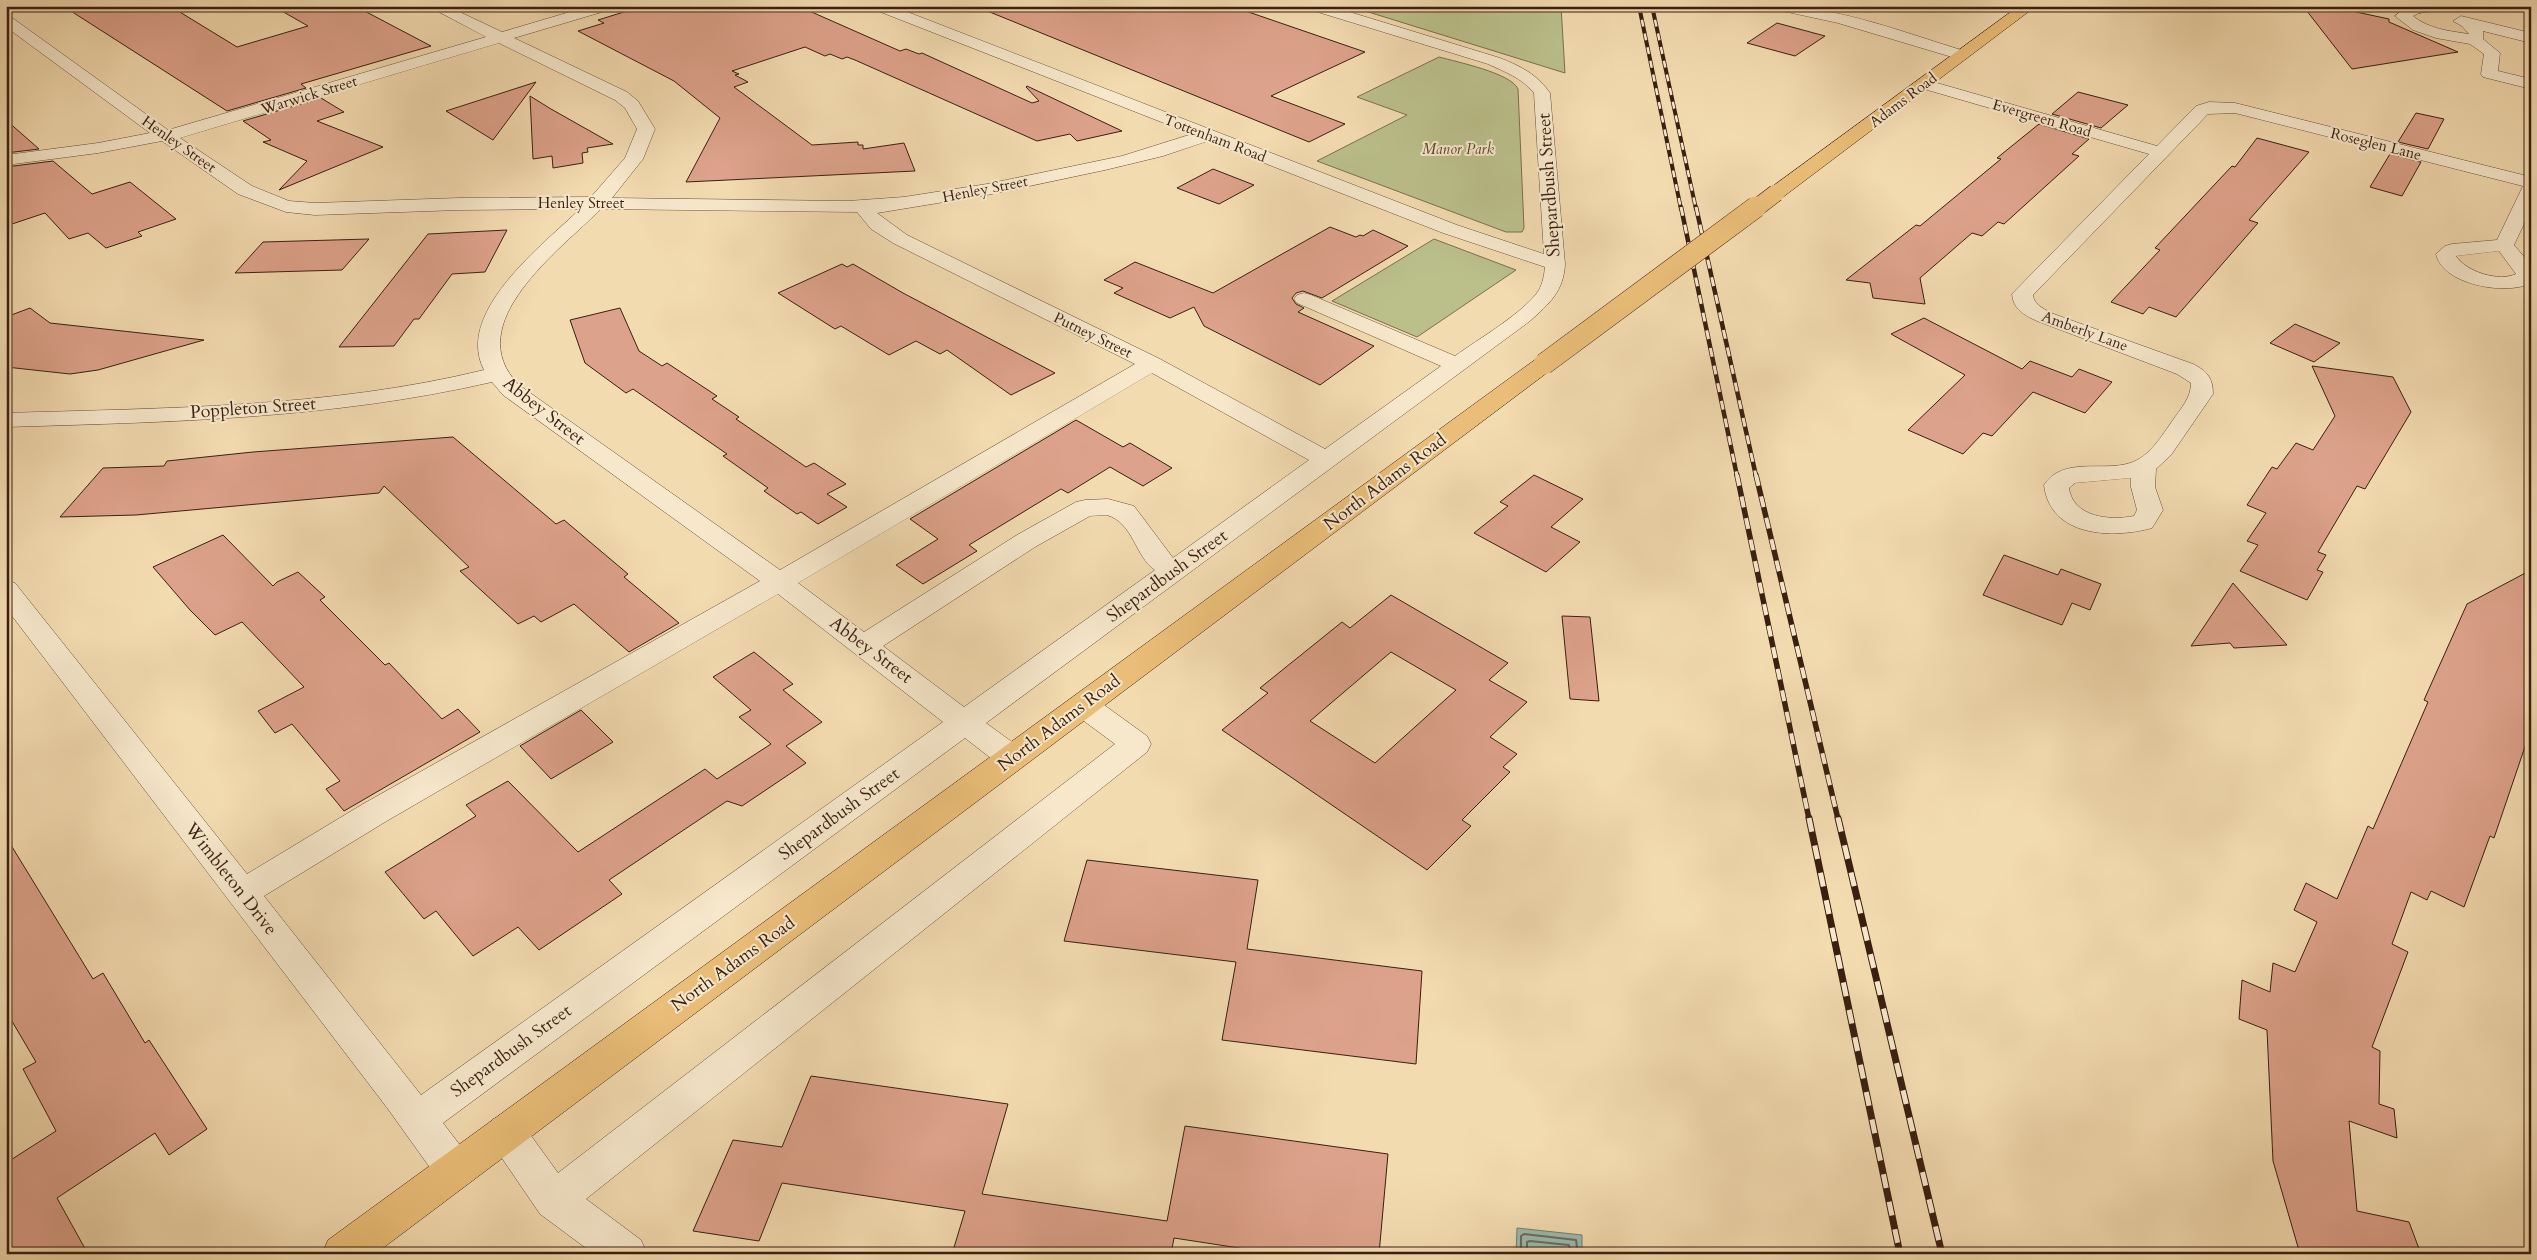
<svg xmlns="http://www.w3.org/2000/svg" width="2537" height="1260" viewBox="0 0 2537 1260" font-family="Cardo,serif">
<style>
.green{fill:#bbc08b;stroke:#7a704e}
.water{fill:#9bbbae;stroke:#747d6f}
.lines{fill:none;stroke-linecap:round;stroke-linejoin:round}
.shore{stroke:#6a6d60;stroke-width:2}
.building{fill:#dda28b;stroke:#3a1f11;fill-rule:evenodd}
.minor-casing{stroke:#684e39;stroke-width:1}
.major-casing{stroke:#3a1f11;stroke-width:1}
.minor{fill:#f7e8cc;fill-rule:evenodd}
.major{fill:#eabe78;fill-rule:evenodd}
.rail-far3-casing{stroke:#3a1f11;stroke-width:4}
.rail-far2-casing{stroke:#3a1f11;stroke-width:4.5}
.rail-far1-casing{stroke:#3a1f11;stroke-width:5.5}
.rail-casing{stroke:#3a1f11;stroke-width:7}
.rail-far3{stroke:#f7e8cc;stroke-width:2.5;stroke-dasharray:7;stroke-linecap:butt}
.rail-far2{stroke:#f7e8cc;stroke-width:3;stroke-dasharray:9;stroke-linecap:butt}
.rail-far1{stroke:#f7e8cc;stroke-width:4;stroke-dasharray:11;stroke-linecap:butt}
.rail{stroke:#f7e8cc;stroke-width:5;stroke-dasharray:14;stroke-linecap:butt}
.major-bridge-far1-casing{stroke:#3a1f11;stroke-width:18;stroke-linecap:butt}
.major-bridge-casing{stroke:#3a1f11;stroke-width:22;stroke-linecap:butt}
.major-bridge-far1{stroke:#eabe78;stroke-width:17}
.major-bridge{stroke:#eabe78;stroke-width:21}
.labels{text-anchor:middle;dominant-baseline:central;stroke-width:4;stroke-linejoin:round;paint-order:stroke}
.far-street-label{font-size:15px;fill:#3a1f11;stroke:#f7e8cc}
.far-park-label{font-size:15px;font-style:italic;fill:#5a4730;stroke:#f7e8cc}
.street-label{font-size:18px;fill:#3a1f11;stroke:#f7e8cc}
</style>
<rect width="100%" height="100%" fill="#f3dbb0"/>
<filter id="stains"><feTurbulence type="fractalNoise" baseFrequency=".004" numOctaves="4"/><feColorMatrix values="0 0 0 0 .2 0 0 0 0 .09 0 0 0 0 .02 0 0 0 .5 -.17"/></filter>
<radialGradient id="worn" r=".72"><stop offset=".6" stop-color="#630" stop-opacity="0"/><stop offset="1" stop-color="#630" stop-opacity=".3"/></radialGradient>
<path class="green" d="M1349,6H1561L1565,73Z
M1439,57C1457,62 1511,73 1518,89L1524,228L1522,232H1506L1317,161L1407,115L1357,97Z
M1434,239L1516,270L1417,337L1332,301Z"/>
<path class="water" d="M1517,1228L1582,1235V1254H1516Z"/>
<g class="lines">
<path class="shore" d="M1521,1254V1236L1524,1234L1576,1240L1578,1254
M1527,1254V1242L1530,1241L1569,1245L1571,1254"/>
</g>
<path class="building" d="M63,6H170L237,47L308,26L273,6H326L336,12L355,6L431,46L301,84L306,88L227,111Z
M643,6H798L900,51L906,49L919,54L922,53L1032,103L1039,101L1026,87L1027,86L1122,131L1077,141L1070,134L1037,141L855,60L847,57L842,59L830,54L825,56L805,47L732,71L739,74L735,75L748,82L734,87L812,145L858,142V145H863V149L904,143L915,171L686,182L720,118L674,81L578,31L604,23L598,20Z
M975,6H1231L1365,52L1271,96L1345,124L1309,142Z
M2303,6H2328L2389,19V22L2458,52L2352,69Z
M1777,23L1825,36L1795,56L1747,43Z
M536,82L493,140L446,111Z
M2078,92L2128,105L2101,128L2052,114Z
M530,96L551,109L613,144L587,148L588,152L582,153L583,163L553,168L552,156L533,159Z
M321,98L344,112L317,121L383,147L279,190L307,161L263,142L271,140L243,121Z
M2416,113L2444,119L2428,149L2398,142Z
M6,120L39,149L6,153Z
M2039,124L2089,139L2072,154L2079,156L2004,224L1998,222L1982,236L1972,233L1920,278L1925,304L1873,298L1870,283L1846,280L1916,225L1920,226L2001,159L1997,158Z
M2257,138L2309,152L2249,220L2258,223L2176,317L2149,307L2143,314L2111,302L2160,250L2155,248L2232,166L2235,167Z
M2390,154L2421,162L2402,196L2370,187Z
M53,161L92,194L130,182L176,219L138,232L142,236L106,248L88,233L69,239L45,213L6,226V167Z
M1213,169L1254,185L1219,204L1177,188Z
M1330,227L1356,237L1360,235L1363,236L1373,230L1408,246L1322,298L1303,291L1296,293L1292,298L1296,304L1304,308L1298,312L1374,346L1320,385L1204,326L1194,307L1170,318L1114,293L1123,288L1104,280L1135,262L1213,293Z
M507,230L485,272L452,274L419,319H414L394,346L339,347L428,234Z
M369,239L342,270L235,273L263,242Z
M842,264L847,267L853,264L903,293L1055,373L1011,395L947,350L940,354L916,341L889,355L841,326L835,329L778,293Z
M30,308L50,323L204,340L98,370L70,374L6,367V317Z
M620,308L639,351L662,366L667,363L717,396L712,399L739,417L736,419L806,467L814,463L846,484L827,494L847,507L818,524L801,512L797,514L764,491L768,488L723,456L727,454L633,389L626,393L585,363L570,320Z
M1924,318L2022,369L2030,361L2072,377L2079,369L2112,382L2085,413L2033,392L1992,436L1983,433L1963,454L1908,430L1965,375L1891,334Z
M2295,324L2340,343L2314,362L2270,343Z
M2312,366L2393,377L2411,412L2365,489L2357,486L2318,552L2326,555L2317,570L2323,572L2307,600L2240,571L2258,545L2247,541L2266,513L2247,505L2272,467L2277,469L2296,443L2313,450L2335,416Z
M1076,420L1123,447L1130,443L1172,468L1143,486L1110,467L1068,493L1061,489L969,545L977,551L923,584L896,565L938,539L910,519Z
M453,437L556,524L564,520L628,574L624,577L679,623L629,652L574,604L541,622L534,616L518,624L460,571L469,567L384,486L379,493L136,515L60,517L103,468L164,466L167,461L253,452Z
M1534,475L1583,499L1551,527L1580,542L1546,572L1474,533L1508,506L1500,502Z
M223,535L273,586L277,582L298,572L325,597L320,600L385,665L389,663L442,719L458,709L480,732L344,811L326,789L340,781L292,724L275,733L258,711L304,687L242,622L215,635L190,610L153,567Z
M2004,555L2058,575L2061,569L2101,584L2090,610L2072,603L2062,625L1983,595Z
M2531,570V729L2494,838L2490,836L2464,907L2431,891L2427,900L2411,892L2392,944L2408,952L2372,1047L2380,1051L2379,1104L2394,1109L2397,1138L2349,1121L2357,1211L2409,1222L2421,1254H2300L2273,1161L2267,1030L2239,1019L2242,980L2270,992L2273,963L2295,972L2317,922L2294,910L2306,883L2337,899L2368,826L2373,829L2428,702L2424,700L2467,604Z
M2233,583L2287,645L2234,648L2230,643L2191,646Z
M1391,595L1508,663L1489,680L1527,702L1490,737L1517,754L1503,767L1510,772L1462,820L1471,826L1427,870L1222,730L1268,693L1260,688L1342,622L1350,628ZM1391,652L1456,690L1375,763L1310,721Z
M1562,616L1590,617L1599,701L1570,699Z
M754,652L793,684L783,690L822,722L786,746L806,763L742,806L727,801L609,880L622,894L539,950L518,927L473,956L436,911L424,919L385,872L476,816L466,805L508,781L578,852L705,769L717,779L771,744L739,717L751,710L713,677Z
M581,710L613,742L551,779L520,746Z
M6,837L93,979L103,973L145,1043L149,1040L207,1129L169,1155L155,1133L57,1198L88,1254H6V1163L56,1131L23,1069L36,1062L6,1011Z
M1087,860L1258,880L1247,949L1422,971L1416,1064L1222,1040L1236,962L1064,941Z
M811,1076L1008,1104L982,1194L1167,1221L1185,1126L1388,1154L1379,1254H1278L1174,1238L1171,1254H952L965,1211L782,1183L759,1241L693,1231L733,1140L782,1147Z"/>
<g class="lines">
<g class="minor-casing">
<path id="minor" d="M428,6H447L502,32L590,6H614L612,9L514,38L627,92L638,101L655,129L643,159L612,198L848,201L904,197L987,184L1122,156L1192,134L873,9L871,6H892L1457,225L1544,254L1534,93C1522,78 1505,72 1488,64L1308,9L1306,6H1330L1500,58C1520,66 1537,74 1550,93L1565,264C1564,291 1549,304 1530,321L986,723L1023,750L1027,758L1023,766L1012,769L1001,766L965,738L443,1123L469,1157L474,1170L469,1183L455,1189L441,1183L388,1109L6,608V580L15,583L247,874L363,804L760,581L503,395L492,382C331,419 170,422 6,427V413C166,408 328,408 484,370C454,312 544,244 580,209L459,210L315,215L286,212L238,194L162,141L98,153L6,165V155L98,143L150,133L6,27V16L11,17L168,130L486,37ZM499,43L615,100L625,108L637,129L625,158L591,197L459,198L315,203L289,201L252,186L180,138ZM1208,141L1443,233L1545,267C1544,276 1543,282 1539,290C1525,312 1477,340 1455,356L1311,295L1304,293L1297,295L1294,299L1297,303L1441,366L1325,449L1160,359L907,235L877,213L987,195L1105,170L1163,156ZM601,209L857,212L871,229L893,243L1135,364L780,570L519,385C458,324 561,249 601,209ZM1152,373L1309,460L1173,558L1134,506L1108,499L1085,500L1076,502L1017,535L864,632L798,583ZM1107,515C1134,523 1135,557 1155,570L964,707L883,646L1035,547L1090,516ZM778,594L943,722L421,1095L264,896L385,822Z
M1772,6C1839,6 1904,33 1968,52L1970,55L1962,60L1838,23L1774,9Z
M2408,6H2454L2452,10C2440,13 2424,9 2413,16C2429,29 2449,31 2469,34L2462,26L2453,21L2461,16L2531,33V43L2483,31V39L2500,53L2498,71L2531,79V89L2483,77L2481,74L2484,54L2470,44L2436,38L2413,30L2395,16Z
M1923,79L2157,146L2196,106L2209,102L2235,103L2531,177V209L2514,245L2531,265V283C2507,296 2442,285 2436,254L2445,246L2452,244L2497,240L2523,186L2235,113L2208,114L2033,295C2034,305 2043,308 2051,313L2193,364C2207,371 2213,378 2213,394L2171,455L2156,469L2155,487L2163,510L2152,528C2112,539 2050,537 2044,485C2063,456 2103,472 2130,463C2150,457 2162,435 2173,420C2181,408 2191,398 2191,383L2177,374L2037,321C2024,315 2013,309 2012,294L2149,154L1917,87L1915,84L1917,81ZM2499,251L2516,274C2499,282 2466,272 2456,256ZM2131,478V487L2137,510L2134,516C2109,521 2073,517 2069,488L2075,483Z
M1083,694L1093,697L1147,736L1151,744L1147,752L586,1199L641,1240L647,1254H594L540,1214L493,1145L487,1132L493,1119L506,1114L519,1119L558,1173L1115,744L1073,713L1068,705L1073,697Z"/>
</g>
<g class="major-casing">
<path id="major" d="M2019,6H2036L1783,197H1769L1767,193L1769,189Z
M1544,357L1552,359L1555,364L1552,369L375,1254H322L328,1240L1536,359Z"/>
</g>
<use href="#minor" class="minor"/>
<use href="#major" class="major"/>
<g class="rail-far3-casing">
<path id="rail-far3" d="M1639,6L1681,209
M1652,6L1696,209"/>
</g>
<g class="rail-far2-casing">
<path id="rail-far2" d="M1681,207L1737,476
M1696,207L1756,476"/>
</g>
<g class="rail-far1-casing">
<path id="rail-far1" d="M1737,475L1809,819
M1756,475L1838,819"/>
</g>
<g class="rail-casing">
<path id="rail" d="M1809,818L1900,1254
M1838,818L1942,1254"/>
</g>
<use href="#rail-far3" class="rail-far3"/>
<use href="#rail-far2" class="rail-far2"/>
<use href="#rail-far1" class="rail-far1"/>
<use href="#rail" class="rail"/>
<g class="major-bridge-far1-casing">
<path id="major-bridge-far1" d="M1755,209L1776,193"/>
</g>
<g class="major-bridge-casing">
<path id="major-bridge" d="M1544,364L1756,207"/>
</g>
<use href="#major-bridge-far1" class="major-bridge-far1"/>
<use href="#major-bridge" class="major-bridge"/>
</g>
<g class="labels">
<g class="far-street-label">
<text transform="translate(309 95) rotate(-17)">Warwick Street</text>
<text transform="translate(1903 100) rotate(-37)">Adams Road</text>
<text transform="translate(2042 118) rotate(16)">Evergreen Road</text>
<text transform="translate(1215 138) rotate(21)">Tottenham Road</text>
<text transform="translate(179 144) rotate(35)">Henley Street</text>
<text transform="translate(2376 144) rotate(14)">Roseglen Lane</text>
<text transform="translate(985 189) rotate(-11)">Henley Street</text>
<text x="581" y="203">Henley Street</text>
<text transform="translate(2085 331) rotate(20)">Amberly Lane</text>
<text transform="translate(1093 335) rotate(26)">Putney Street</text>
</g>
<g class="far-park-label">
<text x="1458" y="149">Manor Park</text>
</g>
<g class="street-label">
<text transform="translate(1549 185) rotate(-94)">Shepardbush Street</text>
<text transform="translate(253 408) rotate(-4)">Poppleton Street</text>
<text transform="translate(544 411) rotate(38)">Abbey Street</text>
<text transform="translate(1385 482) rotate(-37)">North Adams Road</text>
<text transform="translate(1167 576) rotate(-36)">Shepardbush Street</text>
<text transform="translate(871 650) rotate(37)">Abbey Street</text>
<text transform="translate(1059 723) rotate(-37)">North Adams Road</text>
<text transform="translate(839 814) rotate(-36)">Shepardbush Street</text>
<text transform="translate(231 879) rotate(52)">Wimbleton Drive</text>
<text transform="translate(733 964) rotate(-36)">North Adams Road</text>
<text transform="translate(511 1051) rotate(-36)">Shepardbush Street</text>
</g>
</g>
<rect width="2537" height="1260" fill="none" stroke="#f3dbb0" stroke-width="25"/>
<rect x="8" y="8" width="2522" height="1245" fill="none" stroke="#3a1f11" stroke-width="2.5"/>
<rect x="12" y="12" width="2512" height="1235" fill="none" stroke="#3a1f11"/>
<rect width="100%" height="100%" filter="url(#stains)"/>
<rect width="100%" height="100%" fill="url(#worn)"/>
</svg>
